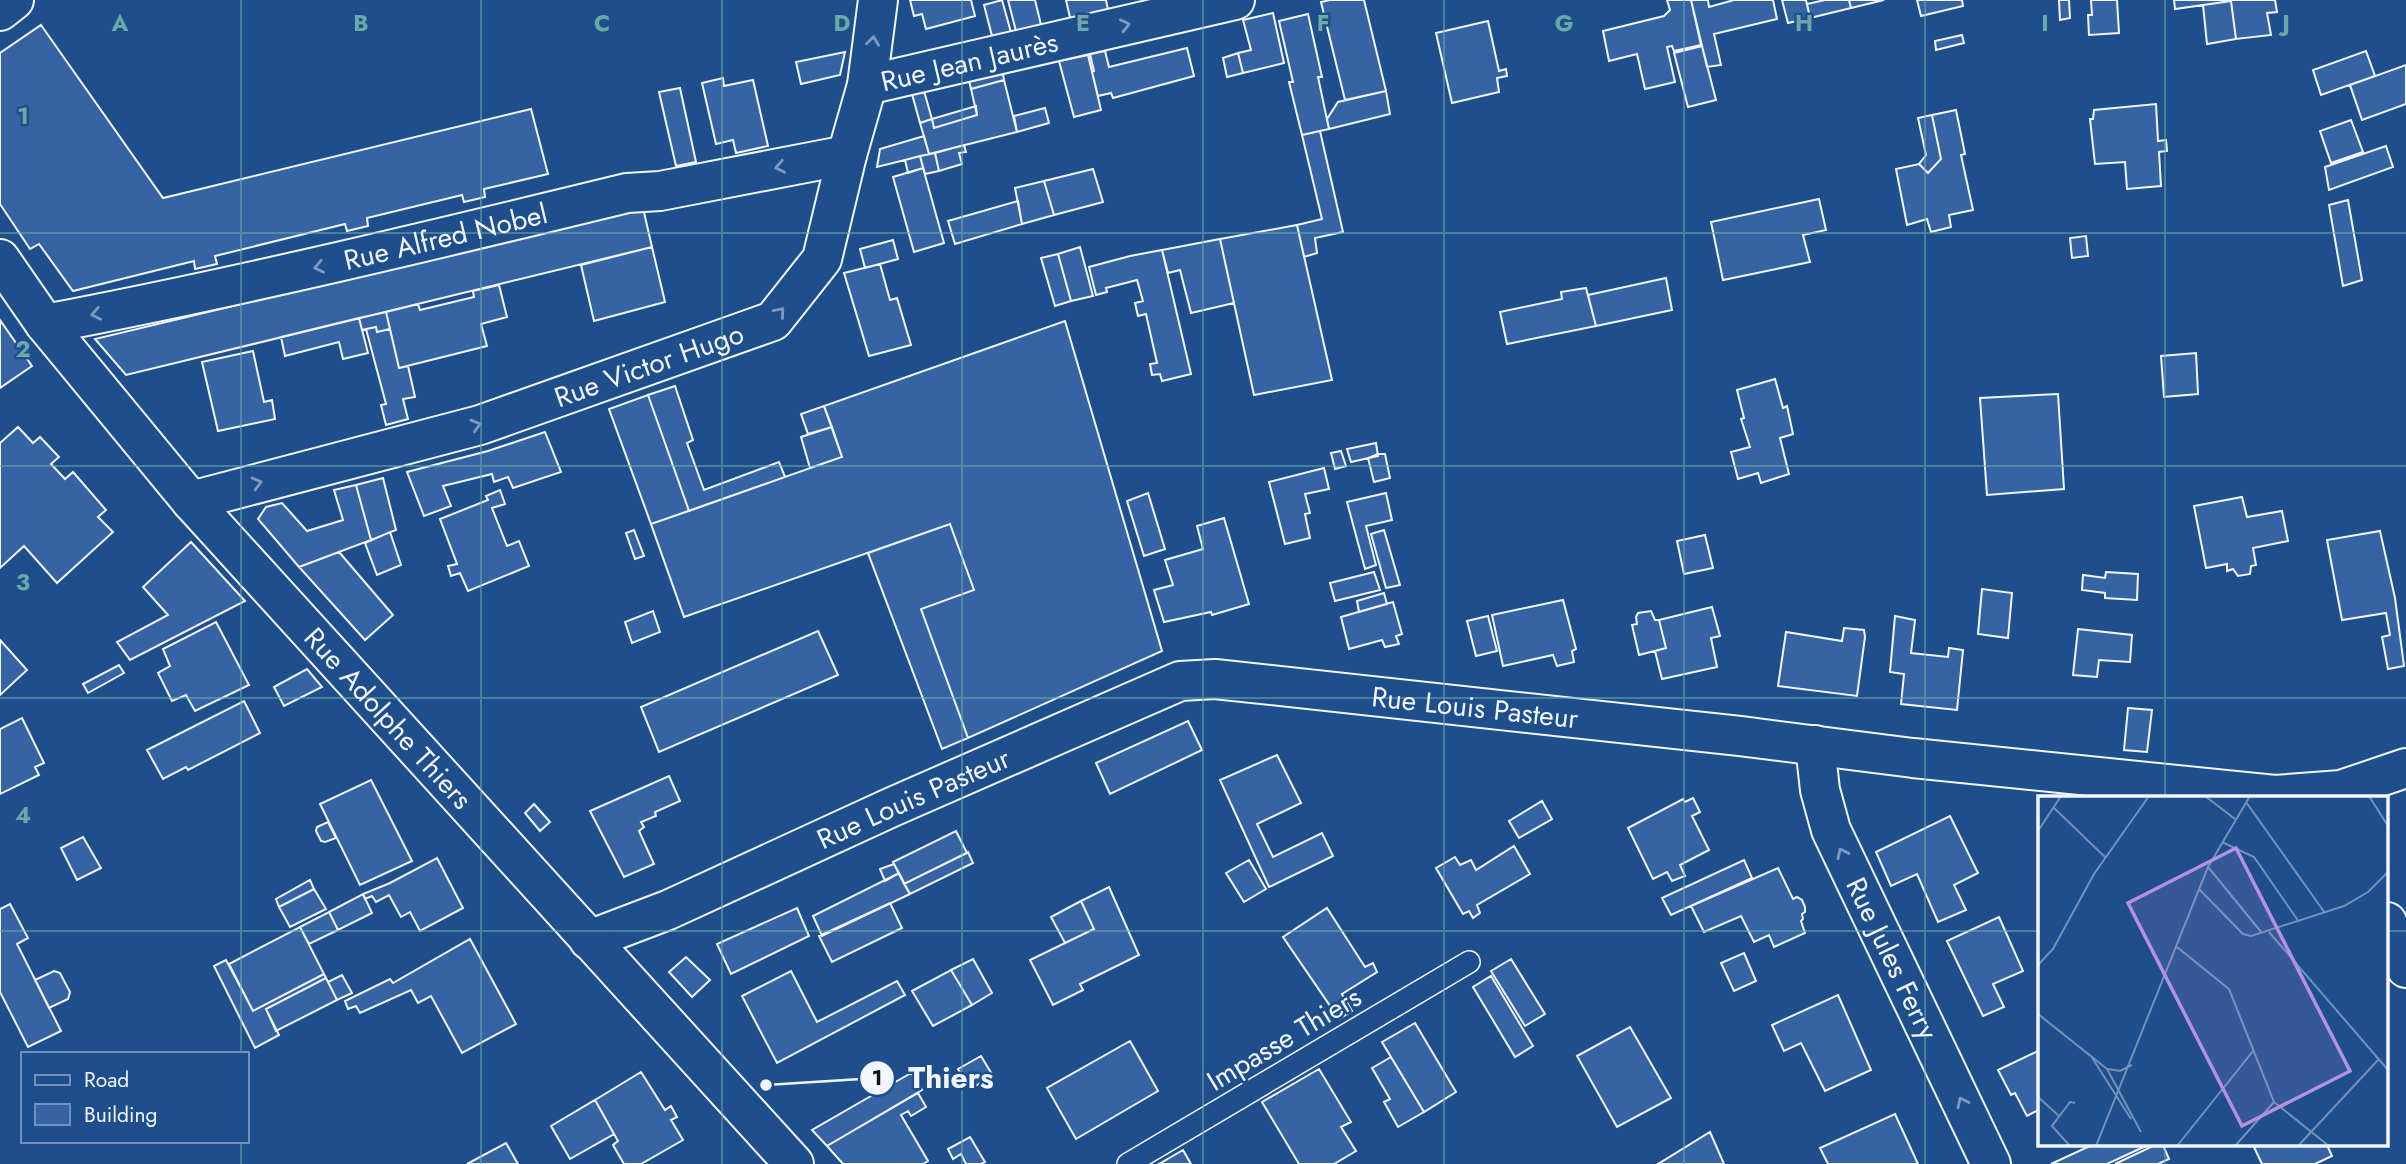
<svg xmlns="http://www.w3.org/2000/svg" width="2406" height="1164" viewBox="0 0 2406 1164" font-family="Jost,sans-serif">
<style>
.building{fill:#3563a3;stroke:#f2f6ff;stroke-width:2}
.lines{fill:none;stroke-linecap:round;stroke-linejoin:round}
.lane-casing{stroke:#f2f6ff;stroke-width:24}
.street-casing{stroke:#f2f6ff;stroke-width:42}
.secondary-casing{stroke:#f2f6ff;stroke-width:42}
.lane{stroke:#1f4e8c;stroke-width:21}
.street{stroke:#1f4e8c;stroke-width:38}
.secondary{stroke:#1f4e8c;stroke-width:38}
.oneway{stroke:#7e9ac0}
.grid{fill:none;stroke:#6aa9a8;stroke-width:2;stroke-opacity:0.55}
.labels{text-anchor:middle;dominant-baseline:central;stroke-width:5;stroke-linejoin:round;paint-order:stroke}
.street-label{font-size:28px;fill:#f2f6ff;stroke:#1f4e8c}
.inset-road{fill:none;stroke:#7391ba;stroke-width:2}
.view{fill:#b691df;fill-opacity:0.15;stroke:#b691df;stroke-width:3.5}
.inset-edge{fill:none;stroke:#f2f6ff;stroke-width:3.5}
.grid-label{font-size:23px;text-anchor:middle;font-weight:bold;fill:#6aa9a8;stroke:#1f4e8c;stroke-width:5;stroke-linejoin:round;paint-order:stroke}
.leader{fill:none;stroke:#f2f6ff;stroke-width:2.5}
.callout-dot{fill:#f2f6ff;stroke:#1f4e8c;stroke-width:2.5}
.mark-label{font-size:21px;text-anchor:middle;font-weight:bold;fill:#111}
.callout-label{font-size:30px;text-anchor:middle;font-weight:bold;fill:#f2f6ff;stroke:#1f4e8c;stroke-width:5;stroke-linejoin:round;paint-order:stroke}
</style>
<rect width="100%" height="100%" fill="#1f4e8c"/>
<path class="building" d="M910,0H971L975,16L926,29L922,14L914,16Z
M1002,0L1012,36L993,40L984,5Z
M1008,0H1035L1042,29L1017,35Z
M1066,0H1106L1109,14L1071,22Z
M1330,0H1364L1386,91L1345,100L1321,2Z
M1667,0H1691L1701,45L1674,51L1672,46L1667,47L1675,82L1645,89L1637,54L1609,61L1603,31L1664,16L1670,10Z
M1691,0H1708L1709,7L1734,0H1773L1777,19L1714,34L1721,65L1707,67Z
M1782,0H1806L1810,18L1788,23Z
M1825,0H1849L1851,8L1810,18L1807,4Z
M1849,0H1884L1851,8Z
M1917,0H1962L1963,6L1921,16Z
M2059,0H2069L2070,18L2060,20Z
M2091,0H2117L2119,33L2089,35L2088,15H2092Z
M2174,0H2275L2277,12L2267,13L2271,35L2236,39L2231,1L2175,9Z
M2231,1L2236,39L2207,44L2203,5Z
M1273,13L1284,63L1243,73L1238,53L1251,50L1243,20Z
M1308,14L1322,77H1318L1329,129L1302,135L1289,82H1293L1279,21Z
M1488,21L1499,71L1506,69L1507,76L1497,78L1499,92L1452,103L1436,33Z
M41,25L163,198L531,109L548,174L484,189L485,197L464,202L462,195L367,218L368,226L347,231L345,224L215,256L217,264L195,269L194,261L73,291L39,244L30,249L0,204V53Z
M1962,35L1964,43L1936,50L1935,41Z
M1702,46L1716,100L1688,107L1674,53Z
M1187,48L1194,76L1113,98L1111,93L1098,96L1092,72L1094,71L1090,54L1105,51L1109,67Z
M2366,51L2375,76L2321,95L2313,70Z
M845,52L840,75L801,84L796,62Z
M1238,53L1243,73L1227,77L1223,58Z
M1088,55L1101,110L1074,117L1059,61Z
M2406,65V104L2362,120L2350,85Z
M1003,74L1004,80L971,89L969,81Z
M723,78L724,86L753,80L768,146L736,153L733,140L716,144L702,83Z
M1004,80L1017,132L929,154L920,123L932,119L934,128L977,115L971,89Z
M680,88L696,162L676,166L659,92Z
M924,91L932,119L920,123L912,94Z
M1386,91L1390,114L1329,129L1327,119L1338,102Z
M2156,104L2158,141L2166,140L2167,151L2159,152L2161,186L2127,189L2125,162L2095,164L2090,119H2093L2094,110Z
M976,106L977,115L934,128L932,119Z
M1045,108L1049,123L1017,132L1014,116Z
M1956,110L1965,154L1961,155L1973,210L1949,215L1951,227L1931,232L1927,219L1907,225L1896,169L1919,164L1928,173L1941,159L1932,115Z
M1932,115L1941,159L1928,173L1919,164L1926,155L1918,118Z
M2351,120L2363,152L2331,163L2320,131Z
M1320,131L1343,232L1315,238L1317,253L1304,257L1297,225L1322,219L1302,135Z
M924,136L929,154L877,167L880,149Z
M964,145L966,152L959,153L962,164L939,171L935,153Z
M2386,146L2393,167L2329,190L2325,167Z
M935,153L939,171L925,174L920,156Z
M920,156L923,168L908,173L905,160Z
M923,168L944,243L914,252L893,177Z
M1093,169L1103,202L1054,215L1044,181Z
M1044,181L1054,215L1022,224L1015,188Z
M1819,199L1826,230L1803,235L1810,262L1723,280L1711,222Z
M2348,200L2362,280L2343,286L2329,205Z
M1018,201L1022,224L955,244L948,221Z
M643,208L652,247L126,375L95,339Z
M1297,225L1332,380L1254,395L1220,239Z
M2086,236L2088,256L2072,258L2070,238Z
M1220,239L1234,303L1191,313L1180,270L1168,273L1162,250Z
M893,240L898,259L865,268L860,249Z
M652,247L665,302L594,321L581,265Z
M1080,247L1093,296L1071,301L1058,254Z
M1162,250L1191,374L1162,381L1160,374L1152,375L1150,364L1157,363L1146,314L1138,316L1135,303L1143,301L1137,280L1106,288L1107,292L1096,295L1089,267L1130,256Z
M1058,254L1071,301L1055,306L1041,258Z
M880,264L890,300L897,298L911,345L869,356L844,273Z
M1666,278L1672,310L1596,326L1588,295Z
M499,285L507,317L481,324L487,346L399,368L386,312L418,304L420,310L474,297L473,291Z
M1586,288L1596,326L1507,344L1500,312L1562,299L1561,292Z
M386,312L390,329L377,332L376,327L362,330L359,318Z
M359,318L368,353L343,359L339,342L285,356L281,337Z
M0,320L32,366L0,388Z
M1065,321L1162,651L968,738L921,609L974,590L950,524L684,617L651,524L842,457L824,406Z
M376,327L377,332L390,329L399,368L408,366L415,397L403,399L408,419L386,425L381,405L386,404L366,329Z
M253,351L264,402L272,400L275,419L218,431L202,362Z
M2196,353L2198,394L2164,397L2161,356Z
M1775,379L1783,408L1787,406L1793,434L1780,438L1789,474L1761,483L1758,473L1738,479L1731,452L1750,447L1741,419L1744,418L1737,390Z
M675,386L693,440L687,443L704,490L779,462L785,477L689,511L648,395Z
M2058,394L2064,489L1987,495L1980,398Z
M648,395L689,511L651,524L609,409Z
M824,406L832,427L808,434L801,414Z
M18,427L33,443L40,437L59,457L51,464L65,479L73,472L106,510L98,517L113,532L57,583L24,546L0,568V443Z
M832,427L842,457L810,468L801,437Z
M545,432L561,472L513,488L508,477L494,482L492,474L443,486L451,506L424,516L407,472L488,451Z
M1376,443L1378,456L1351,462L1347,449Z
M1341,451L1346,466L1335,469L1331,453Z
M1378,454H1385L1390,478L1374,482L1368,458Z
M1324,468L1329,489L1305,494L1310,513L1305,514L1310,538L1285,544L1269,482Z
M383,478L396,530L371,540L356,485Z
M356,485L371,540L299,567L258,519L266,507L282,503L307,531L343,520L334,490Z
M500,490L505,504L492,508L507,546L519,541L529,566L468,591L460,573L451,576L448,566L457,564L440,519L488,500L486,496Z
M1148,493L1165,549L1144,556L1127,501Z
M1386,493L1392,520L1366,526L1376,565L1365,569L1347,502Z
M2242,497L2247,517L2282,511L2288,541L2253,548L2256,565L2251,566L2250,574L2238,576L2233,569L2227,571V564L2206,568L2194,506Z
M1224,518L1249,604L1212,615L1211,612L1164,622L1154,590L1173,585L1165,560L1203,549L1197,526Z
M950,524L974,590L921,609L968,738L942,749L868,553Z
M634,530L644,556L635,559L626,533Z
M1384,530L1400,585L1386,588L1371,534Z
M2380,531L2395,598L2404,666L2388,669L2382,637L2390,635L2386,613L2342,620L2327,540Z
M390,532L401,565L377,575L365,543Z
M1705,535L1713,568L1684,574L1677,541Z
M191,542L245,601L130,660L117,642L168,615L143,587Z
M339,552L393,615L365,640L299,567Z
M1374,572L1380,590L1335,601L1330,583Z
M2106,572L2138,574L2137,600L2105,598V593L2082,590L2083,575L2105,578Z
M1982,589L2012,593L2008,638L1978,634Z
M1384,593L1387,604L1359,612L1357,601Z
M1563,600L1576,649L1572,651L1574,662L1557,666L1553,655L1503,666L1492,615Z
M1393,602L1402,634L1396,636L1399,644L1385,647L1382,640L1349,649L1341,617Z
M1712,607L1720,636L1711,638L1717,667L1662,679L1655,651L1666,648L1659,620Z
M653,611L660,632L632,643L625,622Z
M1651,611L1655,620H1659L1666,648L1639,655L1632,625L1637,624L1636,617L1638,613Z
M1488,616L1497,651L1476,656L1467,621Z
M1895,616L1915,620L1911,653L1948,657L1949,648L1963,650L1957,710L1901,704L1904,674L1890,672Z
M216,622L249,685L195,711L186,695L172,701L158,673L170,666L163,649Z
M1844,628L1864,630L1865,637L1857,696L1778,686L1786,632L1842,641Z
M2078,629L2132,635L2130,662L2099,660L2097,677L2073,675Z
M818,631L838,675L659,752L641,707Z
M0,640L27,670L0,695Z
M119,665L124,673L88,693L83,684Z
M307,669L322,687L284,706L274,687Z
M244,701L260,733L188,770L186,767L163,779L147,750Z
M2128,708L2152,710L2147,752L2124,750Z
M22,718L44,763L35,767L39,775L0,794V729Z
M1188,721L1202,750L1110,794L1096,763Z
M1277,755L1301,803L1257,824L1273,857L1322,833L1333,856L1269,887L1220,780Z
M669,776L680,801L655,812L656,816L641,822L644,827L639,831L654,864L624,877L590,811Z
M371,780L412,861L360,885L320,804Z
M1693,798L1700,812L1692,816L1709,850L1680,865L1685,876L1672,881L1667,872L1653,879L1628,828L1683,799L1685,802Z
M1542,801L1552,819L1519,838L1509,821Z
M534,804L550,822L540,831L525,813Z
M1950,816L1978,873L1954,885L1966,910L1938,922L1917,874L1891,886L1876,852Z
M328,822L336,838L325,842L321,841L316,831L317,827Z
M956,831L967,853L904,884L893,862Z
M83,837L101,868L77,880L61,848Z
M1514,846L1530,874L1477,905L1480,913L1473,918L1469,911L1463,914L1436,868L1455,857L1460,865L1471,860L1476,870Z
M968,852L973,863L910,894L904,884Z
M437,858L463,908L420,931L410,912L401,917L389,895L376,902L372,896L365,899L363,894L390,883Z
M1249,860L1266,889L1244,902L1226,873Z
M1744,860L1752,878L1671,915L1662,898Z
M894,864L899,873L885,881L880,869Z
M1778,868L1793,899L1797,897L1802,900L1805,907V912L1802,914L1803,919L1801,921L1805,933L1774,947L1769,935L1754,942L1741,916L1704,932L1691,906Z
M899,873L910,894L822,936L813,916Z
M310,880L314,889L279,907L276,899Z
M1109,887L1139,955L1080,984L1083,990L1053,1005L1030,960L1094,929L1081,901Z
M314,889L326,909L290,927L279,907Z
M363,894L372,913L338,930L329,912Z
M1081,901L1094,929L1065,943L1051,917Z
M890,903L902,928L832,962L819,936Z
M10,904L28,938L17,944L61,1031L28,1047L0,992V909Z
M797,908L809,936L731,974L717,944Z
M1327,908L1365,967L1373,963L1377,972L1342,994L1352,1011L1339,1019L1283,937Z
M329,912L338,930L309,944L300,927Z
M1999,917L2023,971L1993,984L2004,1007L1983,1016L1947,941Z
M300,927L324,974L253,1011L229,964Z
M470,939L516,1024L462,1053L431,996L418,1003L411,990L360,1013L356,1006L348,1009L345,1001L390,979L393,983Z
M1744,953L1756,981L1734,991L1721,963Z
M686,957L710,980L692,997L669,972Z
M973,959L992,993L972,1005L951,970Z
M1511,959L1545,1014L1525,1026L1491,971Z
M226,960L253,1011L324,974L326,978L266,1009L279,1035L255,1048L214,966Z
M951,970L972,1005L933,1026L912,991Z
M54,971L60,973L70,992L68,999L49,1008L35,980Z
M791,971L817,1022L897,981L905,995L777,1063L742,996Z
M342,975L352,993L337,1000L328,982Z
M1491,976L1533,1046L1515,1057L1473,987Z
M326,978L337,1000L276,1031L266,1009Z
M1838,995L1871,1070L1825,1091L1801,1043L1784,1051L1772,1025Z
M1415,1023L1456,1092L1424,1112L1382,1042Z
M1630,1027L1671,1098L1617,1127L1577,1056Z
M1130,1041L1158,1091L1076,1139L1047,1088Z
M2040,1050V1109L2027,1116L2015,1093L2011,1095L1998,1070Z
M981,1056L993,1076L970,1089L958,1069Z
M1391,1057L1424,1112L1398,1127L1384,1102L1390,1099L1372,1068Z
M1319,1069L1351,1122L1341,1127L1356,1151L1334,1164H1299L1262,1102Z
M641,1072L665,1110L671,1106L677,1117L671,1120L683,1140L641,1164H624L613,1145L618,1141L595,1100Z
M911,1073L922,1090L827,1146L812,1130Z
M918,1093L926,1107L911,1116L908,1111L901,1115L928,1161L923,1164H843L827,1146Z
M595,1100L614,1134L570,1159L551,1126Z
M1895,1114L1918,1164H1828L1820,1148Z
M1710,1132L1724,1164H1658Z
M970,1137L985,1162L981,1164H966L961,1154L953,1159L948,1149Z
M506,1143L518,1164H467Z
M2092,1145H2148L2107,1164H2051Z
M2155,1145H2163L2169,1159L2158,1164H2115Z
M2253,1145H2327L2332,1156L2315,1164H2262Z
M1183,1150L1191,1164H1159Z"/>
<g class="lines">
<g class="lane-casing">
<path id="lane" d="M1128,1164L1469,962"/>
</g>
<g class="street-casing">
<g id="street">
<path d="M0,11L14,0"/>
<path id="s1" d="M867,85L1235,0"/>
<path id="s2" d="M45,324C240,287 434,240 627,193L660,191L847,155"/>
<path id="s3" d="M191,501L480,425L773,321L822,259L847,155L867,85L878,0"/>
<path id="s4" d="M1815,745L1820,790L1831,830L1991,1164"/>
<path d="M2387,922L2406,968"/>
<path id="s5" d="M589,940L668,910L892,807L1180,681L1215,679L1740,736L1913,758L2275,795L2341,790L2406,768"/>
</g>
</g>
<g class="secondary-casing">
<g id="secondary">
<path id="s6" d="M0,259L45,324L191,501L794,1164"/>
</g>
</g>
<use href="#lane" class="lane"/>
<use href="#street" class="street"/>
<use href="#secondary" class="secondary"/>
</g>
<defs><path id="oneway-chevron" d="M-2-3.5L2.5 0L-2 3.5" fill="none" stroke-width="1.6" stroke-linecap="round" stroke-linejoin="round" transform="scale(1.75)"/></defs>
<g class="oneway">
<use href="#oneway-chevron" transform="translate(1125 25) rotate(-13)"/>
<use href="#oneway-chevron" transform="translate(873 41) rotate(-83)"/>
<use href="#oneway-chevron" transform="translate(780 167) rotate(169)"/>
<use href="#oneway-chevron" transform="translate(319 267) rotate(168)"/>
<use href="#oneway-chevron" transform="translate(780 312) rotate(-50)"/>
<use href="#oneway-chevron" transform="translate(96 314) rotate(169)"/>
<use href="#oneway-chevron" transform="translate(476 425) rotate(-17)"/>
<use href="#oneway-chevron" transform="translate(257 483) rotate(-15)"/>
<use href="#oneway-chevron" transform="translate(1842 853) rotate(-116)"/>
<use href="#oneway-chevron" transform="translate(1962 1102) rotate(-116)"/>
</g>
<path class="grid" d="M241,0V1054M481,0V1164M722,0V1164M962,0V1164M1203,0V1164M1444,0V1164M1684,0V1164M1925,0V1164M2165,0V798M0,233H2406M0,466H2406M0,698H2406M0,931H2040M2387,931H2406M241,1141V1164M2165,1145V1164"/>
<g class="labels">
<g class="street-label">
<text stroke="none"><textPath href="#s1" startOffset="105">Rue Jean Jaurès</textPath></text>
<text stroke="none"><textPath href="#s2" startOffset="410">Rue Alfred Nobel</textPath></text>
<text stroke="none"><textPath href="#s3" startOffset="478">Rue Victor Hugo</textPath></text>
<text stroke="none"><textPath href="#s5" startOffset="942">Rue Louis Pasteur</textPath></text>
<text stroke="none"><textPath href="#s6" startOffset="602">Rue Adolphe Thiers</textPath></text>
<text stroke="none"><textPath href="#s5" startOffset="354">Rue Louis Pasteur</textPath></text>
<text stroke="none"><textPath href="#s4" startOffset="229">Rue Jules Ferry</textPath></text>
<text transform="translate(1284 1039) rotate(-31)">Impasse Thiers</text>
</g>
</g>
<g transform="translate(2038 796)">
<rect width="350" height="350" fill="#1f4e8c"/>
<path class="inset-road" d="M167,0L197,23M331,0L350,30M208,6L287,117M16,12L67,61M0,35L23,0M184,46L216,61L261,126M170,71L224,137M161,93L205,138L213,140L306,110L330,96L350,76M231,136L350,274M139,151L191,193L236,306L291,350M0,169L15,153L56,78L111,0M0,218L69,273L103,336M53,260L93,323M70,273L82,275L94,269M0,301L21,320M32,350L14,330L32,306L37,307M58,350L170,71L212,0M139,350L215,255M197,350L236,306M260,350L340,264"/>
<path class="view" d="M198,52L312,275L204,330L90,107Z"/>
<rect width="350" height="350" class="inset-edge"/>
</g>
<g class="grid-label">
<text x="120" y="31">A</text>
<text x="361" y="31">B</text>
<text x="602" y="31">C</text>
<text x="842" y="31">D</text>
<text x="1083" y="31">E</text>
<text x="1323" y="31">F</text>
<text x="1564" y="31">G</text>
<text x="1804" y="31">H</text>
<text x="2045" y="31">I</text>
<text x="2286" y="31">J</text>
<text x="23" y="124">1</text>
<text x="23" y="357">2</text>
<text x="23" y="590">3</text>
<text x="23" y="823">4</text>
</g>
<path class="leader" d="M766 1085L877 1078"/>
<g class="callout-dot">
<circle cx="766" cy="1085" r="7"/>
<circle cx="877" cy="1078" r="18"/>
</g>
<g class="mark-label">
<text x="877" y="1085">1</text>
</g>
<g class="callout-label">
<text x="951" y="1088">Thiers</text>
</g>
<rect x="21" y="1052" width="228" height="91" fill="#1f4e8c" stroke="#7391ba" stroke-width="2"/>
<rect x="35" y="1075" width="35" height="10" fill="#1f4e8c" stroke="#7391ba" stroke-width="2"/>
<text x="84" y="1087" font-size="21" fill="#f2f6ff">Road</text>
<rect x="35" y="1104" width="35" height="21" fill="#3563a3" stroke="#7391ba" stroke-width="2"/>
<text x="84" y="1122" font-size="21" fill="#f2f6ff">Building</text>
</svg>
